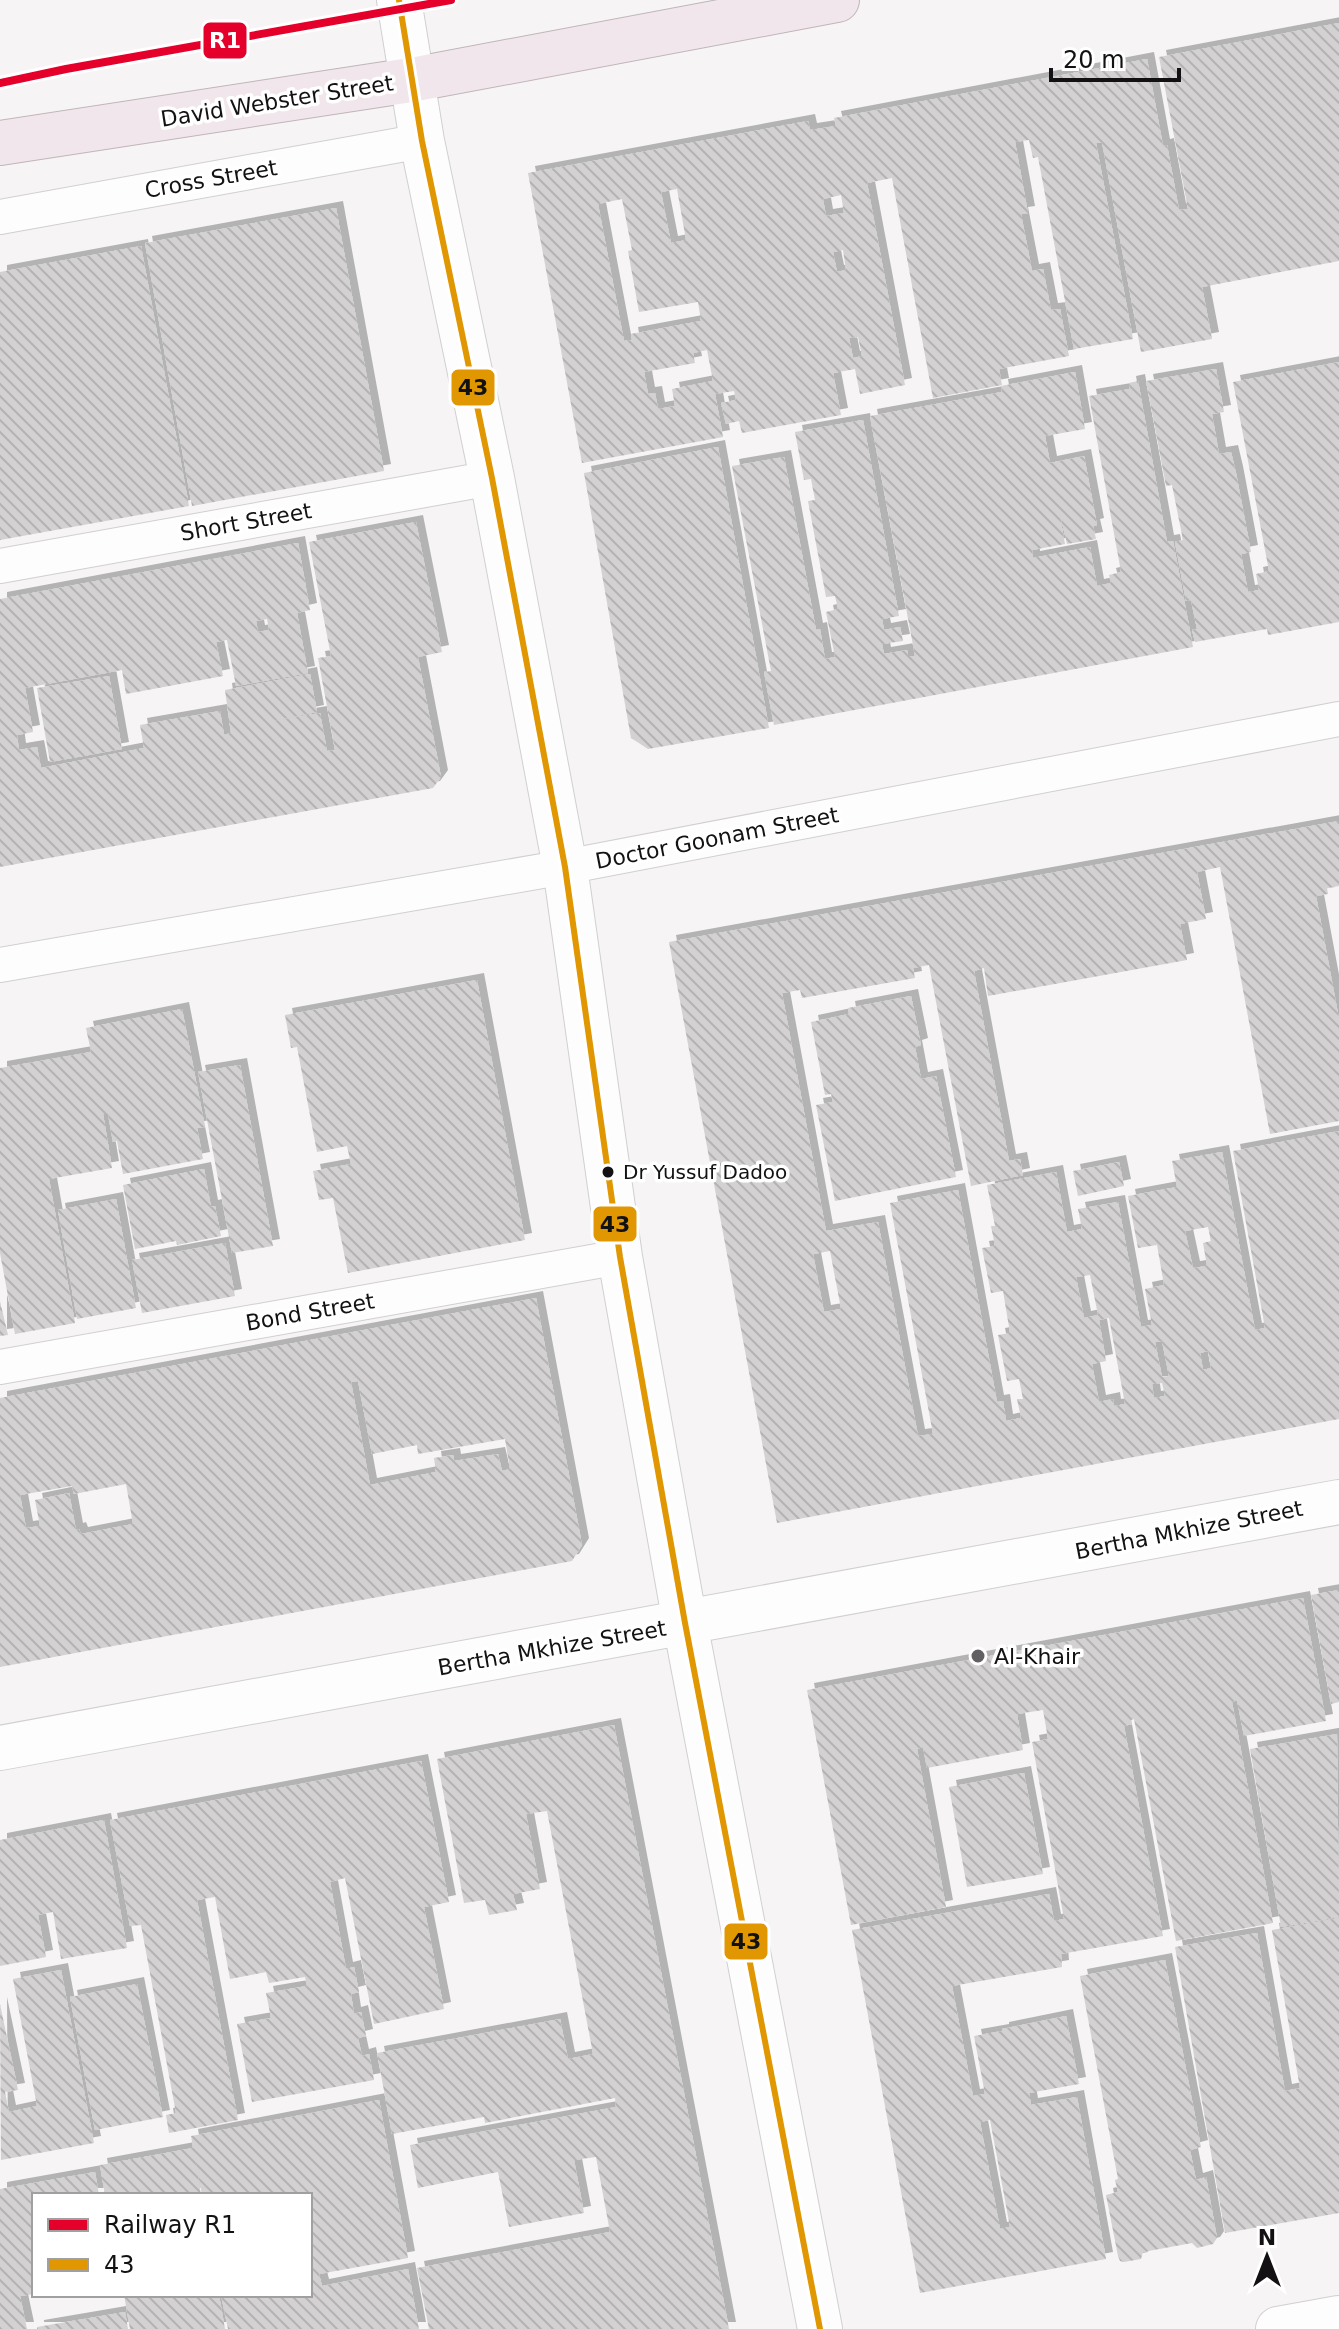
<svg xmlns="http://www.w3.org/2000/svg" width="1339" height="2329" viewBox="0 0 1339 2329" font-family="'DejaVu Sans',sans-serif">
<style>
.building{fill:url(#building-back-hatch);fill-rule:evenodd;filter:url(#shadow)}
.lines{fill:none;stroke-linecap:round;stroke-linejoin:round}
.street-casing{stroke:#d1cfd0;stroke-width:36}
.secondary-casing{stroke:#d1cfd0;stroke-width:46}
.highway-casing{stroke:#c0b5ba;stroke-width:46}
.street{stroke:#fefdfe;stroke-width:34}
.secondary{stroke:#fefdfe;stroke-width:44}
.highway{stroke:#f0e6eb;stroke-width:44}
.bus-1-casing{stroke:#fff;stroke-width:12}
.bus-1{stroke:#e09702;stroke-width:6}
.rail-1-casing{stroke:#fff;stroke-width:14}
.rail-1{stroke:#e4002b;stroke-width:8}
.bus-dot{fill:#131113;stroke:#fff;stroke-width:3}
.poi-dot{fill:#626062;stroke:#fff;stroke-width:3}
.labels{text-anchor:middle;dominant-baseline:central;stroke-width:7;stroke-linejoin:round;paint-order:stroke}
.bus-label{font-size:20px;fill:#131113;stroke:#fff;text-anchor:start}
.street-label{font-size:22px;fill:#131113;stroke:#fff}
.poi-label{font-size:22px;fill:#131113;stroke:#fff;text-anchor:start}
.line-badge{stroke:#fff;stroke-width:3}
.badge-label{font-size:22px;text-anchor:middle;font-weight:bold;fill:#fff}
.pale-badge-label{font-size:22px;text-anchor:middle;font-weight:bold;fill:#111}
</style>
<defs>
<pattern id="building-back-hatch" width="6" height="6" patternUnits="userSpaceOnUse" patternTransform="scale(2)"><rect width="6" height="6" fill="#d3d1d2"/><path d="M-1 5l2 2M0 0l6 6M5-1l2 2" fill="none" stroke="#b4b2b3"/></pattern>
<filter id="shadow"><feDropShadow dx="7" dy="-7" stdDeviation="0" flood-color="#0004"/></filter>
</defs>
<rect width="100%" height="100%" fill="#f6f4f5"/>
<path class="building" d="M1339,23V261L1202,287L1212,339L1141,352L1102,142L1096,143L1133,339L1074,349L1038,157L1033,158L1029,140L1015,142L1028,213L1021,214L1032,271L1043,269L1051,310L1060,309L1069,356L999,369L1002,385L933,398L892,178L867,183L905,385L860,394L855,369L833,373L841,415L742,433L739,421L726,424L721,403L736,400L734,391L715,394L723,437L582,463L528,173L808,121L810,130L836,126L834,118L1147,59L1163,146L1167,145L1179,210L1188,209L1159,57ZM677,189L686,240L671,243L661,192ZM841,195L844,213L826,216L823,199ZM622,199L632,250L628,251L639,312L698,302L701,321L631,334L632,340L624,341L598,204ZM843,250L846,270L837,272L833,252ZM858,337L862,356L853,358L849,338ZM707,350L713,381L672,389L675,406L658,409L655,393L648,394L644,372L695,363L693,353Z
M336,208L384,471L192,506L145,243Z
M141,246L189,506L0,540V272Z
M1339,362V622L1268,635L1267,629L1195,642L1192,630L1197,629L1191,600L1186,601L1175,542L1183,540L1172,485L1166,486L1146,381L1216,369L1224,412L1212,414L1219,454L1231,452L1236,473L1251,552L1241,554L1248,592L1259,590L1256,574L1269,571L1233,382Z
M1075,372L1085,429L1045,436L1050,463L1084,456L1097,525L1093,526L1096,539L1067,544L1058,505L1065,544L1032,550L1033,558L1090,547L1097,586L1111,583L1109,575L1121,572L1089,396L1130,389L1129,383L1138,381L1167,542L1173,541L1193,647L774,725L764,672L771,671L732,466L784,457L816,630L820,629L825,659L835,657L826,612L838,609L835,596L826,597L808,501L815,500L811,479L804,480L795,432L863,420L899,616L882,619L884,630L900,627L903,641L882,644L884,654L907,650L908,656H915L870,416L1002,392L1001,386Z
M718,447L769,728L648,749L631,738L584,473Z
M416,522L442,652L418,657L441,777L433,788L0,867V599L298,543L310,610L297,613L308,673L236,686L227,640L216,642L223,676L126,694L122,670L25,688L33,732L17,735L19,750L37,747L41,768L144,748L140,725L220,711L224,735L231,733L225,690L310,674L317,712L261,723L320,713L327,751L335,750L318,658L331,656L309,542ZM267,619L269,630L258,632L256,621Z
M109,676L122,749L50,762L37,688Z
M1339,821V886L1327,888L1328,894L1316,896L1339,1019V1121L1270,1134L1220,867L1197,872L1206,919L1180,924L1187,960L988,996L984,968L974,971L1009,1161L1020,1159L1023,1175L971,1186L929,965L913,968L915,978L802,998L800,990L782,993L826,1231L878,1222L918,1436L933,1434L890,1203L958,1190L997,1402L1003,1401L1006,1421L1021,1418L1017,1399H1023L1019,1379L1007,1381L998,1335L1010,1333L1003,1291L991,1293L982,1248L995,1246L991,1226H995L987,1185L1056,1172L1067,1232L1082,1229L1078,1209L1118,1202L1141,1327L1152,1325L1145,1289L1164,1285L1157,1245L1138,1248L1128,1196L1177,1187L1172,1161L1222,1152L1255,1330L1265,1328L1233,1151L1339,1131V1419L777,1523L669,942ZM1208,1227L1211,1241L1203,1243L1207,1266L1193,1268L1185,1231ZM830,1251L841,1309L824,1312L813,1254ZM1090,1275L1098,1315L1084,1318L1076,1277ZM1109,1318L1125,1404L1114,1406L1113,1399L1099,1402L1092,1364L1106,1361L1099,1320ZM1162,1341L1169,1376L1162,1377L1155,1342ZM1208,1351L1211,1368L1203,1370L1200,1353ZM1162,1383L1165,1396L1154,1398L1152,1384Z
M477,980L525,1240L348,1273L333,1198L319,1200L313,1171L351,1164L347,1146L317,1152L297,1047L291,1048L285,1015Z
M911,996L921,1045L915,1047L921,1079L936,1076L956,1177L835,1201L816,1105L833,1102L831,1094L825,1095L811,1022L849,1014L848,1008Z
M182,1009L205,1127L197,1128L203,1159L123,1174L117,1141L113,1142L108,1114H103L112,1168L49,1179L75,1323L15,1334L0,1253V1068L91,1052L86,1028Z
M240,1065L273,1246L232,1253L198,1072Z
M1119,1162L1124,1186L1078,1196L1073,1171Z
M204,1169L211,1207L215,1206L221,1236L177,1245L176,1241L135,1249L123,1185Z
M116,1199L136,1308L77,1319L58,1210Z
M225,1243L235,1296L142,1313L132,1260Z
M536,1298L582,1545L572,1561L0,1667V1398ZM358,1381L372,1454L417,1445L418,1454L505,1439L510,1469L502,1471L498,1454L454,1461L453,1455L434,1458L436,1472L370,1485L351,1382ZM126,1484L133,1524L81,1534L79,1529L76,1530L69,1493L35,1500L40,1526L26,1528L20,1495L72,1486L74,1494Z
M0,1301L8,1335L0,1336Z
M1339,1590V1702L1331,1704L1311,1595Z
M1303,1598L1326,1721L1244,1736L1237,1700L1232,1702L1273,1923L1176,1941L1134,1719L1131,1720L1132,1724L1124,1726L1163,1936L1061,1954L1062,1967L952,1986L973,2096L985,2094L974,2036L1002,2031V2029L1066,2016L1079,2084L1029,2093L1031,2105L1077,2097L1106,2259L920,2293L852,1930L1049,1894L1054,1921L1064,1919L1032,1742L1048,1739L1043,1710L1017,1714L1023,1750L927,1768L923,1747L917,1749L946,1907L851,1925L807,1690ZM990,2120L1010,2227L1000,2229L980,2122Z
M614,1725L729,2329H429L417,2268L610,2232L596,2157L574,2160L584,2213L509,2227L498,2172L418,2188L410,2145L616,2107L615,2098L485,2123L484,2117L392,2134L377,2053L560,2019L568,2059L593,2054L547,1811L526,1814L540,1889L513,1894L517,1910L489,1915L485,1900L464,1903L437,1759Z
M1337,1734L1339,1917L1281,1927L1250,1749Z
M421,1761L449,1902L424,1907L444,2009L374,2024L345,1878L330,1882L346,1969L354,1967L359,1992L351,1994L354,2014L361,2012L366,2036L358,2038L362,2056L369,2054L374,2080L252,2102L237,2024L271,2018L266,1993L307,1986L305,1977L269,1983L266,1972L230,1979L215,1897L197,1900L238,2120L169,2133L166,2115L176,2113L141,1925L130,1926L110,1820Z
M1024,1773L1043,1874L967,1887L949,1787Z
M104,1820L127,1948L61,1959L53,1912L38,1915L46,1957L0,1966V1840Z
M1339,1918V2213L1225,2233L1175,1947L1257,1933L1285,2091L1300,2088L1272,1930Z
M1165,1960L1201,2147L1190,2150L1196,2180L1206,2177L1217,2238L1213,2244L1197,2248L1192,2243L1143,2252L1141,2259L1124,2262L1120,2261L1118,2256L1106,2195L1118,2192L1115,2180L1118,2179L1080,1976Z
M61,1970L94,2143L1,2160L0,2004L18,2090L5,2092L9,2112L37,2106L13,1979Z
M137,1984L163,2117L95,2130L70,1997Z
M379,2100L408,2258L319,2274L322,2286L408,2269L419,2329H228L221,2295H310V2195H202L194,2152L201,2195H105L100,2165L193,2148L191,2136Z
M95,2172L99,2195H34V2294L20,2296L27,2329H0V2189Z
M124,2295H219L225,2329H130Z
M125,2312L128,2329H37V2327Z"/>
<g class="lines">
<g class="street-casing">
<path id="street" d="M0,217L422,141
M0,566L492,478
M0,965L565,867L1339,719
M0,1367L620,1257"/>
</g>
<g class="secondary-casing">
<path id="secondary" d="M399,0L422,141L492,478L565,867L620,1257L685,1623L820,2329
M0,1748L1339,1502
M1278,2329L1339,2318"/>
</g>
<g class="highway-casing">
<path id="highway" d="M0,143L411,80L837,0"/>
</g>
<use href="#street" class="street"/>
<use href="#secondary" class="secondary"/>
<use href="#highway" class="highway"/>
<g class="bus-1-casing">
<path id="bus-1" d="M399,0L422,141L492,478L565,867L620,1257L685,1623L820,2329"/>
</g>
<use href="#bus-1" class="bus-1"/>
<g class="rail-1-casing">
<path id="rail-1" d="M0,83L66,69L451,0"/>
</g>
<use href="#rail-1" class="rail-1"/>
</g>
<circle class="bus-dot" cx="608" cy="1172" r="7"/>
<circle class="poi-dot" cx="978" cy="1656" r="8"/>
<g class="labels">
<g class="bus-label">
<text x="623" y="1172">Dr Yussuf Dadoo</text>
</g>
<g class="street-label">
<text transform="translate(277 101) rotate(-9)">David Webster Street</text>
<text transform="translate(211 179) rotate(-10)">Cross Street</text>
<text transform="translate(246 522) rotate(-10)">Short Street</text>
<text transform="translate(717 838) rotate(-11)">Doctor Goonam Street</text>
<text transform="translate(310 1312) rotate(-10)">Bond Street</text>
<text transform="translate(1189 1530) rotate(-11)">Bertha Mkhize Street</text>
<text transform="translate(552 1648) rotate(-10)">Bertha Mkhize Street</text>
</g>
<g class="poi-label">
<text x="994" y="1656">Al-Khair</text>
</g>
</g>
<g class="line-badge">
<rect x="202" y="21" width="46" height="39" rx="8" fill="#e4002b"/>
<rect x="450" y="368" width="46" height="39" rx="8" fill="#e09702"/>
<rect x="592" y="1205" width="46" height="38" rx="8" fill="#e09702"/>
<rect x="723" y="1922" width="46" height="39" rx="8" fill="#e09702"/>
</g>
<g class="badge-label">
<text x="225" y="48">R1</text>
</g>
<g class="pale-badge-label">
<text x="473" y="395">43</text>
<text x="615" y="1232">43</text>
<text x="746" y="1949">43</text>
</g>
<rect x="32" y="2193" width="280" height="104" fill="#ffffff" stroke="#a1a0a1" stroke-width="2"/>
<rect x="48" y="2219" width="40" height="12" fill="#e4002b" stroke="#a1a0a1" stroke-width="2"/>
<text x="104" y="2233" font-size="24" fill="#131113">Railway R1</text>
<rect x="48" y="2259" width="40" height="12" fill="#e09702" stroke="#a1a0a1" stroke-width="2"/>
<text x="104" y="2273" font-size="24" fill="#131113">43</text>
<g transform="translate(1267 2257)" stroke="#ffffff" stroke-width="6" paint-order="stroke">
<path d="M0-6L14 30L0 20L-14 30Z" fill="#131113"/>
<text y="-12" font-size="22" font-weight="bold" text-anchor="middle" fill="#131113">N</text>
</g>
<path d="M1051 68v12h128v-12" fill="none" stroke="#131113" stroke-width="4"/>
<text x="1063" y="68" font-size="24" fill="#131113" stroke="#ffffff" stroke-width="6" paint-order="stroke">20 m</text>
</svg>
